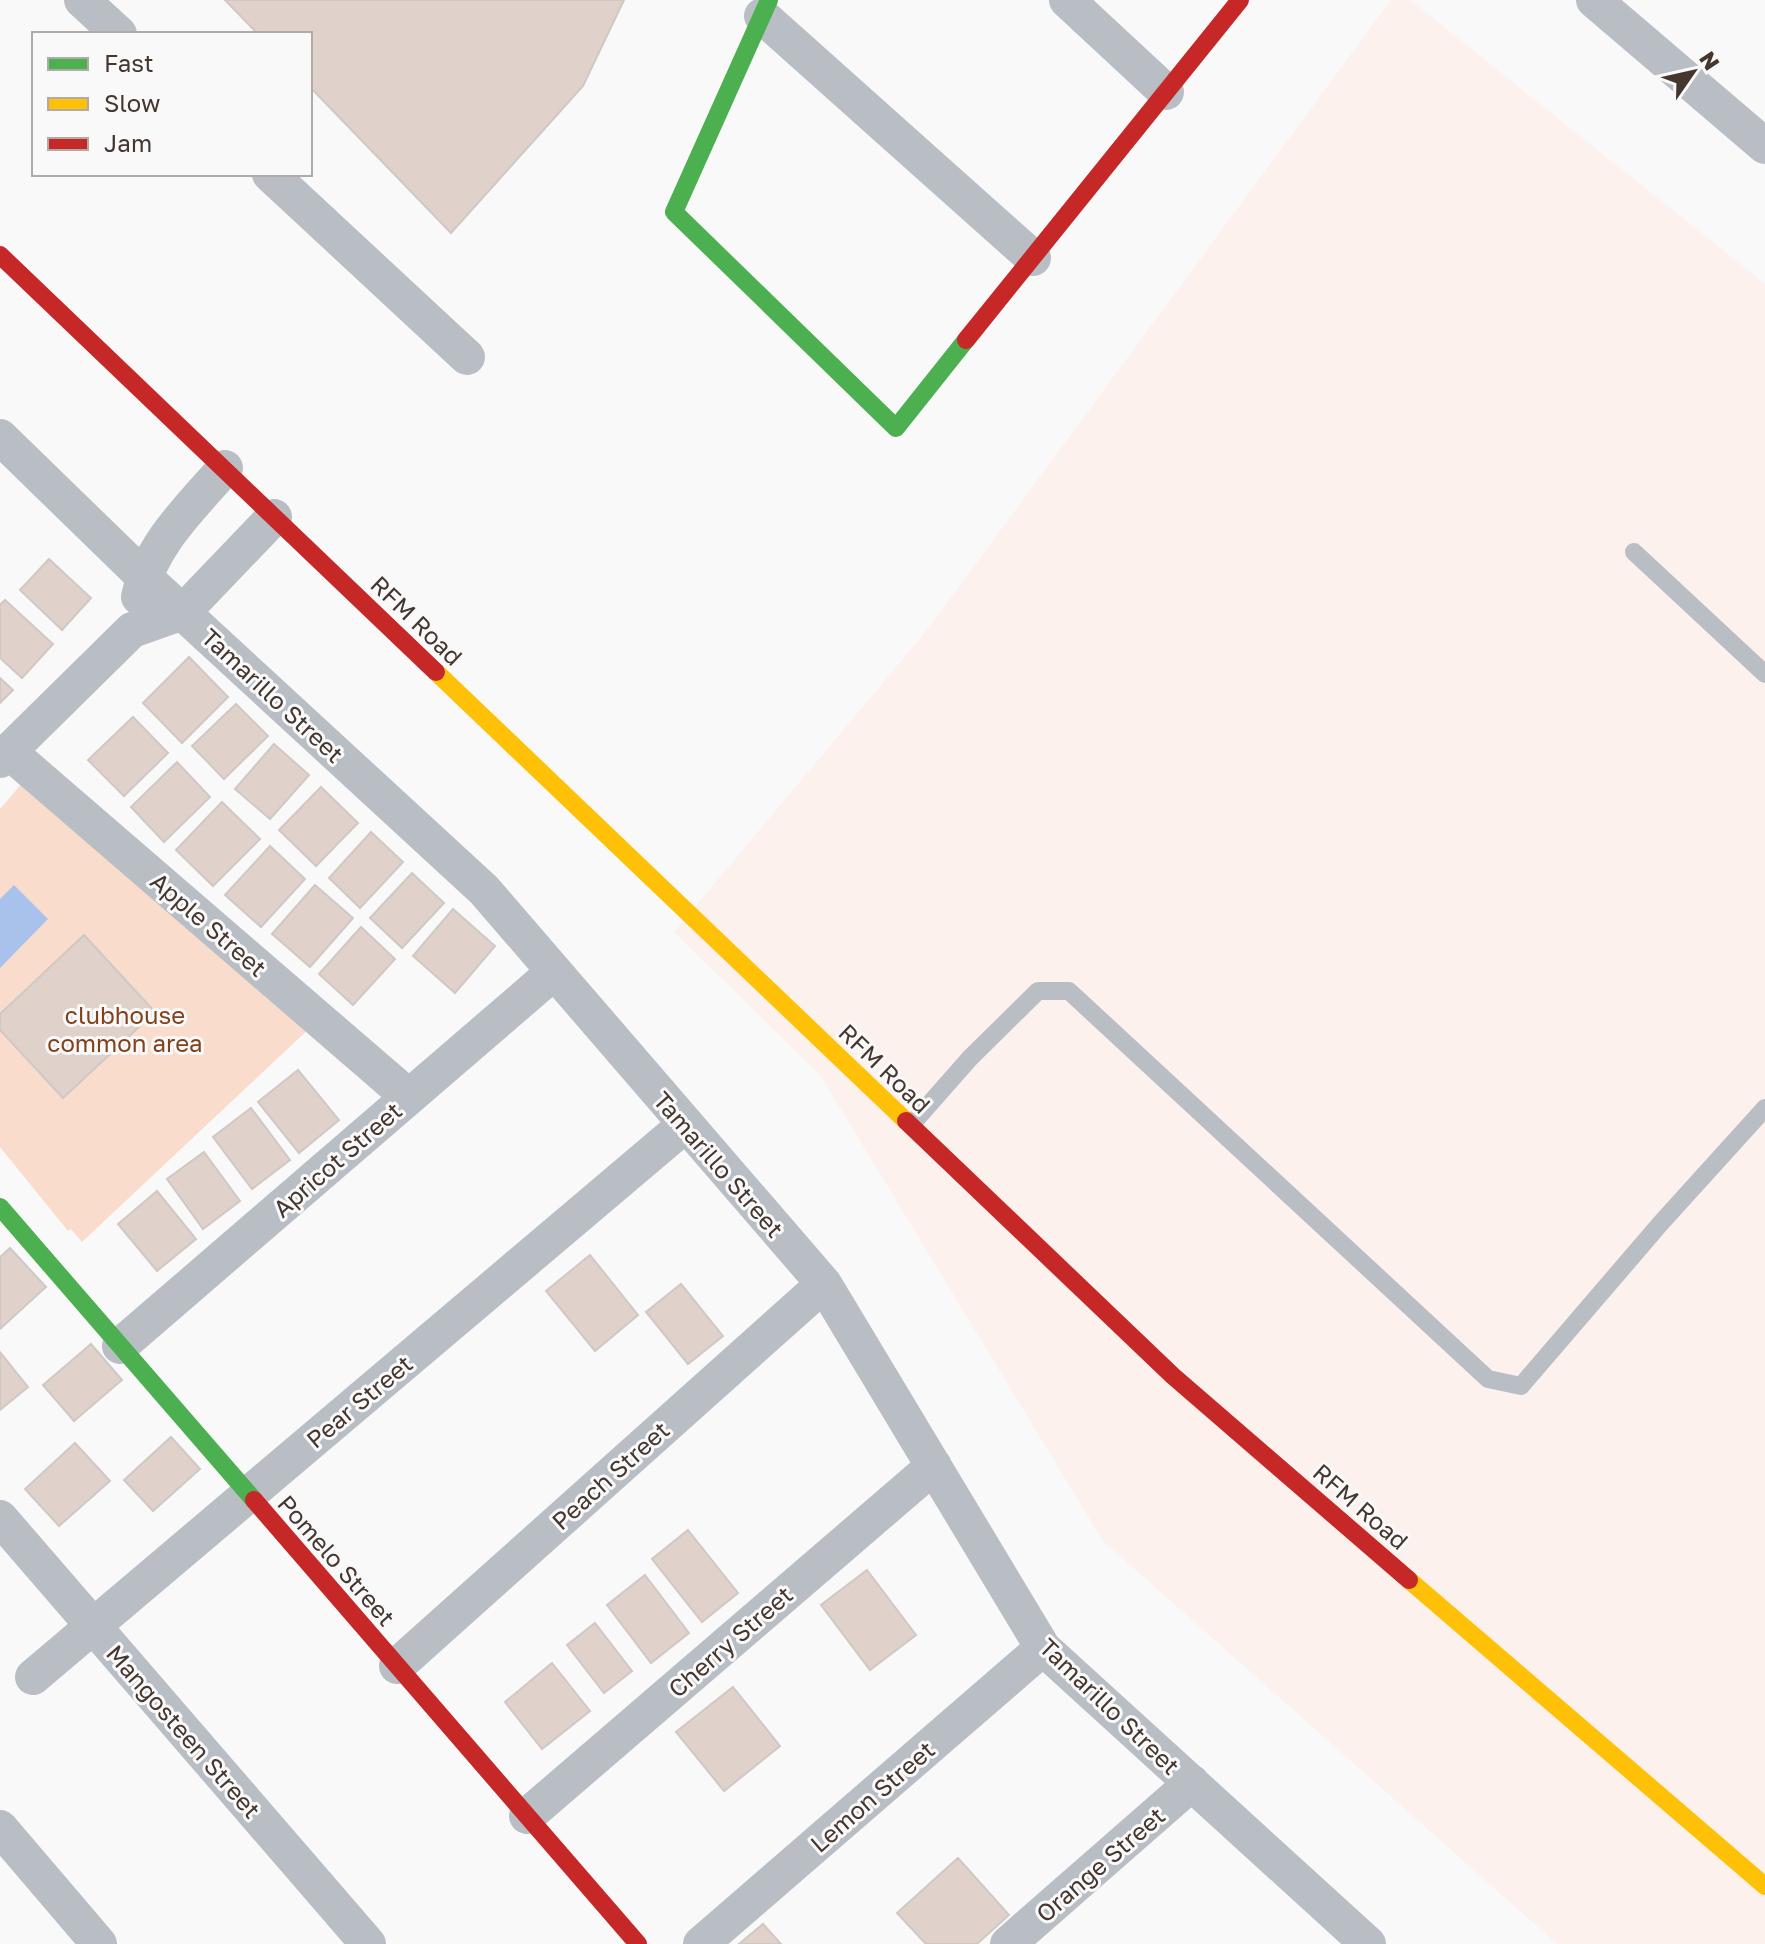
<svg xmlns="http://www.w3.org/2000/svg" width="1765" height="1944" viewBox="0 0 1765 1944" font-family="'Golos Text',sans-serif">
<style>
.built{fill:#fcf1ec}
.green{fill:#fadccd}
.water{fill:#a9c2ec}
.building{fill:#e0d2cb;stroke:#cfc8c4;stroke-width:2}
.lines{fill:none;stroke-linecap:round;stroke-linejoin:round}
.lane{stroke:#b9bec5;stroke-width:18}
.street{stroke:#b9bec5;stroke-width:36}
.fast{stroke:#4caf50;stroke-width:18}
.slow{stroke:#ffc107;stroke-width:18}
.jam{stroke:#c62828;stroke-width:18}
.labels{text-anchor:middle;dominant-baseline:central;stroke-width:6;stroke-linejoin:round;paint-order:stroke}
.street-label{font-size:24px;fill:#45362f;stroke:#f9f9f9}
.park-label{font-size:24px;fill:#80411b;stroke:#f9f9f9}
</style>
<rect width="100%" height="100%" fill="#f9f9f9"/>
<path class="built" d="M1391,0H1410L1765,284V1944H1557L1103,1541L820,1075L674,932L927,630Z"/>
<path class="green" d="M29,775L314,1024L82,1242L71,1229L68,1231L0,1147V809Z"/>
<path class="water" d="M14,885L48,919L0,968V899Z"/>
<path class="building" d="M225,0H624L583,86L451,233L310,87V34H258Z
M49,559L91,598L62,630L20,590Z
M5,600L53,644L22,678L0,658V605Z
M189,657L228,697L182,743L143,703Z
M0,678L13,690L0,703Z
M236,704L268,736L224,779L192,746Z
M133,717L168,753L124,796L88,760Z
M274,744L309,775L270,819L235,789Z
M177,762L210,797L164,842L131,807Z
M321,787L358,823L316,866L279,830Z
M222,802L260,839L213,886L176,850Z
M371,832L403,862L360,908L329,878Z
M270,846L305,879L261,927L225,895Z
M412,873L444,903L402,948L370,918Z
M315,885L353,918L310,967L272,934Z
M453,909L495,946L455,993L413,956Z
M361,927L395,959L353,1005L319,974Z
M84,935L155,1012L63,1098L0,1030V1014Z
M298,1070L339,1120L299,1153L258,1102Z
M251,1108L290,1160L252,1189L213,1137Z
M204,1152L240,1201L203,1229L167,1179Z
M157,1191L196,1239L157,1271L118,1224Z
M10,1248L46,1287L0,1329V1257Z
M590,1255L638,1315L595,1351L546,1291Z
M681,1284L723,1336L688,1364L646,1312Z
M91,1344L122,1380L74,1421L43,1385Z
M0,1352L28,1387L0,1410Z
M171,1437L200,1469L153,1511L124,1480Z
M75,1443L110,1481L59,1526L25,1489Z
M688,1530L738,1593L702,1622L652,1559Z
M867,1570L916,1635L870,1670L821,1605Z
M645,1575L689,1633L651,1663L607,1605Z
M595,1623L632,1671L604,1693L567,1645Z
M552,1663L590,1711L542,1749L505,1702Z
M733,1687L780,1746L724,1791L676,1732Z
M958,1858L1009,1915L977,1944H926L897,1913Z
M763,1924L781,1944H739Z"/>
<g class="lines">
<path class="lane" d="M1634,552L1765,674
M911,1125L970,1058L1038,991H1069L1488,1379L1521,1386L1660,1224L1765,1108"/>
<path class="street" d="M82,0L119,34
M1067,0L1166,92
M1594,0L1765,146
M762,16L1033,258
M270,174L467,357
M0,437L143,576L484,890L824,1284L1043,1648L1368,1944
M139,597C150,545 191,507 225,468
M8,751L409,1097
M0,760L132,630L183,612L274,517
M120,1346L554,972
M0,1518L368,1944
M397,1666L824,1284
M33,1677L685,1125
M527,1816L934,1466
M0,1828L99,1944
M701,1944L1043,1648
M1008,1944L1192,1783"/>
<path class="fast" d="M769,0L674,212L896,428L966,340
M0,1207L254,1500"/>
<path class="slow" d="M436,672L906,1121
M1409,1580L1765,1886"/>
<path class="jam" d="M0,255L436,672
M966,340L1240,0
M906,1121L1173,1376L1409,1580
M254,1500L638,1944"/>
</g>
<g class="labels">
<g class="street-label">
<text transform="translate(417 620) rotate(44)">RFM Road</text>
<text transform="translate(273 695) rotate(43)">Tamarillo Street</text>
<text transform="translate(209 924) rotate(41)">Apple Street</text>
<text transform="translate(885 1068) rotate(44)">RFM Road</text>
<text transform="translate(337 1159) rotate(-41)">Apricot Street</text>
<text transform="translate(719 1164) rotate(49)">Tamarillo Street</text>
<text transform="translate(359 1401) rotate(-40)">Pear Street</text>
<text transform="translate(610 1475) rotate(-42)">Peach Street</text>
<text transform="translate(1361 1506) rotate(41)">RFM Road</text>
<text transform="translate(337 1560) rotate(49)">Pomelo Street</text>
<text transform="translate(730 1641) rotate(-41)">Cherry Street</text>
<text transform="translate(1110 1706) rotate(44)">Tamarillo Street</text>
<text transform="translate(184 1731) rotate(49)">Mangosteen Street</text>
<text transform="translate(872 1796) rotate(-41)">Lemon Street</text>
<text transform="translate(1100 1864) rotate(-41)">Orange Street</text>
</g>
<g class="park-label">
<text x="125" y="1014">clubhouse<tspan x="125" dy="28">common area</tspan></text>
</g>
</g>
<rect x="32" y="32" width="280" height="144" fill="#f9f9f9" stroke="#b1aba8" stroke-width="2"/>
<rect x="48" y="58" width="40" height="12" fill="#4caf50" stroke="#b1aba8" stroke-width="2"/>
<text x="104" y="72" font-size="24" fill="#45362f">Fast</text>
<rect x="48" y="98" width="40" height="12" fill="#ffc107" stroke="#b1aba8" stroke-width="2"/>
<text x="104" y="112" font-size="24" fill="#45362f">Slow</text>
<rect x="48" y="138" width="40" height="12" fill="#c62828" stroke="#b1aba8" stroke-width="2"/>
<text x="104" y="152" font-size="24" fill="#45362f">Jam</text>
<g transform="translate(1693 72) rotate(56)" stroke="#f9f9f9" stroke-width="6" paint-order="stroke">
<path d="M0-6L14 30L0 20L-14 30Z" fill="#45362f"/>
<text y="-12" font-size="22" font-weight="bold" text-anchor="middle" fill="#45362f">N</text>
</g>
</svg>
